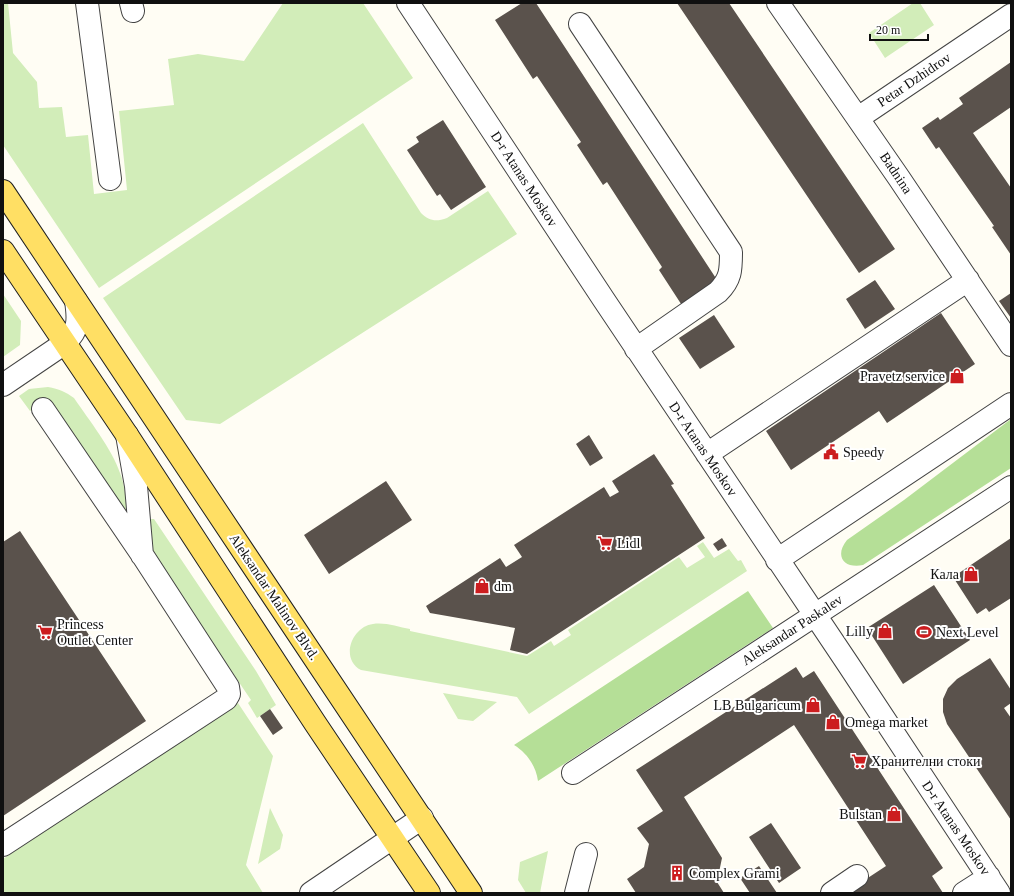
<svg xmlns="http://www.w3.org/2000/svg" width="1014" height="896" viewBox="0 0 1014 896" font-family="Georgia,serif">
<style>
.green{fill:#d2edb9}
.forest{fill:#b5df97}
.building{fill:#5a524c}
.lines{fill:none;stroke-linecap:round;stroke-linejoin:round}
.minor-casing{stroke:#434343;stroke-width:24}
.major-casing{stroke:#212121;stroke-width:24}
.minor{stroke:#fff;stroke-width:22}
.major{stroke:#ffdf64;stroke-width:22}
.labels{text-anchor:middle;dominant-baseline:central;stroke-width:4;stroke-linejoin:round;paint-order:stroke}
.street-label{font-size:14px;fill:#101010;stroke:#fff}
.poi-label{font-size:14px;fill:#101010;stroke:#fff;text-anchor:start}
</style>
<rect width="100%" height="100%" fill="#fffdf4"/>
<path class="green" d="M3,3H8L13,53L37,82L39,108L62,107L66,137L88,135L94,194L127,190L119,111L174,105L168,59L198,54L244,61L283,3H363L413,78L99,288L3,145Z
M913,3H920L934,25L885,58L869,33Z
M363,123L421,213C429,221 436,222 447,218L488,191L517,234L220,424L186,420L103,298Z
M3,294L21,321L20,345L3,357Z
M48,387C59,389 66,392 74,398C89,420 112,449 120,473C126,488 126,504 127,519L42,403L30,411L19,396L29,389Z
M151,519H154L256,671L276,705L257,718L248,703L251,700L154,557L150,533Z
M703,542L714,558L729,549L738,561L741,560L747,571L529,714L517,697L361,670C339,658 353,626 373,624C385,622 398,627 410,629V631L527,656L551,641L554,646L571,635L568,630L679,557L687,568L705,557L697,546Z
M443,693L497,702L473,721L458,719Z
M238,703L273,756L246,865L263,893H3V859Z
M270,808L283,835L280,849L258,864Z
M548,851L540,893H526L518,880L520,862Z"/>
<path class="forest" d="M1011,419V468L863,565C844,569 834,556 847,540L904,500Z
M748,591L773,628L538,781C536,766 527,753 514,745Z"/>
<path class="building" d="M522,3H536L721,286L685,310L659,270L662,267L607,182L603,185L577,145L581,142L537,76L533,79L495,20Z
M677,3H729L895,249L859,273Z
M1011,62V107L973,133L1011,188V255L992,227L994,226L939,147L936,149L922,128L938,117L940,120L963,104L959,98Z
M443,120L486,187L451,210L440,194L437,196L407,150L419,142L416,137Z
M875,280L895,309L865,329L846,299Z
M1011,293V318L999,301Z
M941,313L975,364L887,423L879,411L791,470L766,431Z
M714,315L735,347L700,369L679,338Z
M589,435L603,458L590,466L576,444Z
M654,454L674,484L671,485L705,538L527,654L510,650L515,628L430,613L426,606L500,558L506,567L522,557L514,545L604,487L610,497L619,492L612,481Z
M386,481L412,520L329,574L304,535Z
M20,531L146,721L3,816V542Z
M722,538L727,546L718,551L713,544Z
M1011,538V598L989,612L986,608L977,614L953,577Z
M934,585L970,640L903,684L867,628Z
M990,658L1011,690V703L1004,708L1011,718V820L947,724L943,712V699L948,688L957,679Z
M796,667L803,678L814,671L943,868L932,876L943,893H845L886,866L794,725L684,797L722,858L717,882L724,893H636L627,879L644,867L649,844L637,828L663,811L636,770Z
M270,709L283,728L273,735L260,716Z
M771,823L801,868L779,883L749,837Z
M759,866L777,893H750L740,878Z"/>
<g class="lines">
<g class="minor-casing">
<path id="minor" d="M87,3L110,179
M131,3L133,11
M408,3L604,300L848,664L999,893
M778,3L899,178L1011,345
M580,24L731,252C731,270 731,279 718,292L636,349
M858,118L1011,15
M3,385L65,343C79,329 79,321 76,301
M127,435L136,486L142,555
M707,454L968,280
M777,560L1011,404
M573,773L1011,487
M3,845L226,699L229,694L228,687L143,556L43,409
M311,893L422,818
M576,893L586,854
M832,893L857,876
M964,893L989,877"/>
</g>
<g class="major-casing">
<path id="major" d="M3,191L471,893
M3,251L127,435L315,723L429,893"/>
</g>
<use href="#minor" class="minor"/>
<use href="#major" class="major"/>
</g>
<defs>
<g id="shop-bare" transform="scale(1.2)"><path d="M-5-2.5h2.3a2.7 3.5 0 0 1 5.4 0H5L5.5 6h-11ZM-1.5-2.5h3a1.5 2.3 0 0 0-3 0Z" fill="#cc1d1f" stroke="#fff" stroke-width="2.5" paint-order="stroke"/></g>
<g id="civic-bare" transform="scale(1.2)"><path d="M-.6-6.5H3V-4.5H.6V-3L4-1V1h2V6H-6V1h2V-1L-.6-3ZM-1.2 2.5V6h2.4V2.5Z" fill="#cc1d1f" stroke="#fff" stroke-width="2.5" paint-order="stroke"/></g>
<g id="supermarket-bare" transform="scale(1.2)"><path d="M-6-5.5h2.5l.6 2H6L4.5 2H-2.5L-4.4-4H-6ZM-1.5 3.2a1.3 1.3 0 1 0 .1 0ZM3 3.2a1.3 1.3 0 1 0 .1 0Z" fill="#cc1d1f" stroke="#fff" stroke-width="2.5" paint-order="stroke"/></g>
<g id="stadium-bare" transform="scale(1.2)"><path d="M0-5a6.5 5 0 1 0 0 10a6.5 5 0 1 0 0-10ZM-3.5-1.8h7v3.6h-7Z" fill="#cc1d1f" stroke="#fff" stroke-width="2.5" paint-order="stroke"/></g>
<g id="building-bare" transform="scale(1.2)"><path d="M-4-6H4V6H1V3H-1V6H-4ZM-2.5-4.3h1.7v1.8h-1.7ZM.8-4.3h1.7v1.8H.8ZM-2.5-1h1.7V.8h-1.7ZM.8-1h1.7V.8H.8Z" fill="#cc1d1f" stroke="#fff" stroke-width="2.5" paint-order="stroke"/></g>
</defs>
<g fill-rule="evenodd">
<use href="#shop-bare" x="957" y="376"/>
<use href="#civic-bare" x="831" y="452"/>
<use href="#supermarket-bare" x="605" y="543"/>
<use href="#shop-bare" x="971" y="574"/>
<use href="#shop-bare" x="482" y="586"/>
<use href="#shop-bare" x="885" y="631"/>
<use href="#supermarket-bare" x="45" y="632"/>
<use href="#stadium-bare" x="924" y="632"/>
<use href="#shop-bare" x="813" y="705"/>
<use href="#shop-bare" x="833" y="722"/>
<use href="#supermarket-bare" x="859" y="761"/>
<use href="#shop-bare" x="894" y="814"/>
<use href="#building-bare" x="677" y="873"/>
</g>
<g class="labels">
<g class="street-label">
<text transform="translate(914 80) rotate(-34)">Petar Dzhidrov</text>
<text transform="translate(896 173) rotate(56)">Badnina</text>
<text transform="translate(524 179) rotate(57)">D-r Atanas Moskov</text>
<text transform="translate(703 449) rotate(56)">D-r Atanas Moskov</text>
<text transform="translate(274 597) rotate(56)">Aleksandar Malinov Blvd.</text>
<text transform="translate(792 630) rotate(-33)">Aleksandar Paskalev</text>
<text transform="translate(956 828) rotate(56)">D-r Atanas Moskov</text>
</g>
<g class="poi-label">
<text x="945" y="376" text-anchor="end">Pravetz service</text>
<text x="843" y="452">Speedy</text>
<text x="617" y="543">Lidl</text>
<text x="959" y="574" text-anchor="end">Кала</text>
<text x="494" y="586">dm</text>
<text x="57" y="624">Princess<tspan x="57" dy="16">Outlet Center</tspan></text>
<text x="873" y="631" text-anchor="end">Lilly</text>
<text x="936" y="632">Next Level</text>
<text x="801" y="705" text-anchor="end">LB Bulgaricum</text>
<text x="845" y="722">Omega market</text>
<text x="871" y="761">Хранителни стоки</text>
<text x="882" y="814" text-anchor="end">Bulstan</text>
<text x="689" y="873">Complex Grami</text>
</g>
</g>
<rect width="1014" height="896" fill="none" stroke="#101010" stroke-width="8"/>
<path d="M870 34v6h58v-6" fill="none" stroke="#101010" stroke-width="2"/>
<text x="876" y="34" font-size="12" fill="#101010" stroke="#ffffff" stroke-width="3" paint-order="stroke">20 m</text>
</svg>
